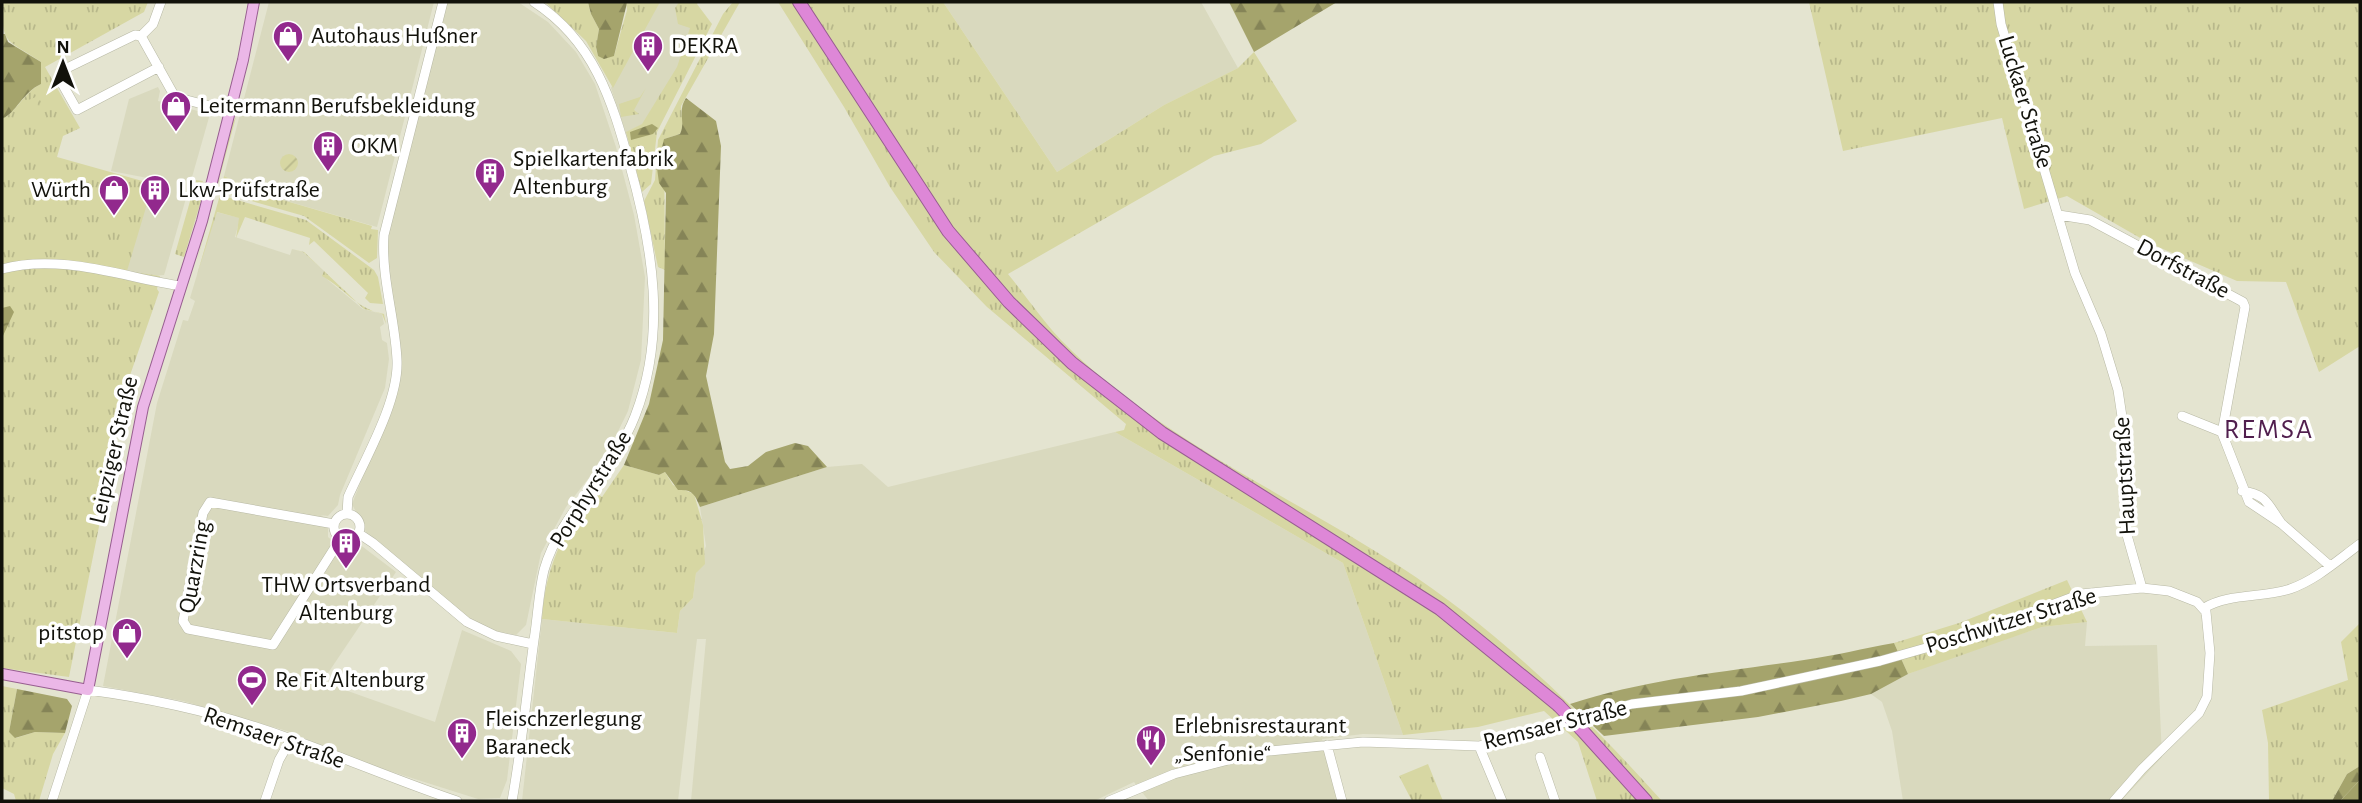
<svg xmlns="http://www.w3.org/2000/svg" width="2362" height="803" viewBox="0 0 2362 803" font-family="'Alegreya Sans',sans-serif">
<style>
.built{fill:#d9d9be}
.grass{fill:url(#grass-tufts)}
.forest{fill:url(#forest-firs)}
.park{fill:url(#park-crowns)}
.garden{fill:url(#garden-furrows)}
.water{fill:url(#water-ripples)}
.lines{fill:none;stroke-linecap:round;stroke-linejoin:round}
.minor-casing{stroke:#b8b9a5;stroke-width:10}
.major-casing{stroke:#975e90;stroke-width:12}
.highway-casing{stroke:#975e90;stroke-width:14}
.minor{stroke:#fff;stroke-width:9}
.major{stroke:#ebb7e7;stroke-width:10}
.highway{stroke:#de87d7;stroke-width:12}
.highway-bridge-casing{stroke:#975e90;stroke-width:14;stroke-linecap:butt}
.highway-bridge{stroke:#de87d7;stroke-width:12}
.labels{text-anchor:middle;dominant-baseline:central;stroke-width:7;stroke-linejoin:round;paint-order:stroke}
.poi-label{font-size:24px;fill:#12120b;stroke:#fff;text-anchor:start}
.street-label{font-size:24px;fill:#12120b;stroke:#fff}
.quarter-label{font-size:28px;letter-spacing:2px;fill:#511f4e;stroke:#fff}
</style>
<defs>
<pattern id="grass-tufts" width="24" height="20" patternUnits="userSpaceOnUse" patternTransform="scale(1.75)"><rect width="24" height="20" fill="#d7d7a3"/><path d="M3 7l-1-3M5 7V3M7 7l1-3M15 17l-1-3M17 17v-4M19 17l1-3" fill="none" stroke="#b8b88b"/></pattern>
<pattern id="forest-firs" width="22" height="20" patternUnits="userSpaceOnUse" patternTransform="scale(1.75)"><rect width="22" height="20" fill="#a5a46c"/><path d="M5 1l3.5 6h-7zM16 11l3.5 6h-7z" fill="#858457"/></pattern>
<pattern id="park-crowns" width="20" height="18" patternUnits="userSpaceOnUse" patternTransform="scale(1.75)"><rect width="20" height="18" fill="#d7d7a3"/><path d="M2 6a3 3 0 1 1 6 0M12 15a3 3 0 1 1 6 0" fill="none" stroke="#b8b88b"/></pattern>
<pattern id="garden-furrows" width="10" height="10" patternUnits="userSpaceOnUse" patternTransform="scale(1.75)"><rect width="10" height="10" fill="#d7d7a3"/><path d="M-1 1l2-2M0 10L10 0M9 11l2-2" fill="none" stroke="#b8b88b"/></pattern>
<pattern id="water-ripples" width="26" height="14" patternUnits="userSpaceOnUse" patternTransform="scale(1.75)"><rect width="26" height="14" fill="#a2a169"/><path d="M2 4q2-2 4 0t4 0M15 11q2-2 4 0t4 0" fill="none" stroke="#838255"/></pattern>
</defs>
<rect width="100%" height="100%" fill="#e4e4d0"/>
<path class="built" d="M269,2H434L377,227L262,194L224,176Z
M446,2H518L548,22L576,52L595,84L616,147L634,215L645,277L641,360L628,411L606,456L566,507L541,553L526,625L516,635L496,631L470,619L366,532L352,504L400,382L402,361L387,266L388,235Z
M655,2H680L707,30L655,129L628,139L611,88Z
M943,2H1201L1238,68L1164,105L1057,172Z
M158,87L160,91L158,101L210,114L165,272L164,275L152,276L127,271L56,168L151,190L153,179L111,171L129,99Z
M216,212L240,218L235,237L290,255L292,249L303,252L324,271L323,276L363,309L382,314L384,324L380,327L382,340L387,343L389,359L385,388L340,495L338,505L328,516L320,515L328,518V537L341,548L359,544L396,572L324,679L331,685L435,722L462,630L511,651L521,664L507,780L500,798L478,799L361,762L287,731L183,701L103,686L157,403L183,320L188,321L195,301L190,298Z
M1115,432L1343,563L1403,735L1363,734L1322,739L1339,801H1149L1134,782L1094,801H691L706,639H697L678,801H522L542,619L677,633L680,611L693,598L696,573L706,546L700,507L827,467L862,464L888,487Z
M2087,622L2085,646L2157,645L2162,757L2121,801H1903L1892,731L1882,702L1871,694L1893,680L1951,657L2042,627Z"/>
<path class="grass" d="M2,2H148L144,12L45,67L80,128L63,136L57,157L153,184L127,271L160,276L157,289L159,292L128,381L69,677L2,668V119C16,113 23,93 41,84V62C6,38 2,46 2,2Z
M545,2H588L591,14L599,29L596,48L598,56H614L627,10L626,2H660L613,88L586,41Z
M679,2H698L697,4L712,24L657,132L651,184L642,192L626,132L642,124L677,67L690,28L678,24L675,8Z
M733,2H740L681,106L683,127L680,134L664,139L665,270L658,267L644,201L655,180L658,140L723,14Z
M778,2H943L1057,172L1164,105L1238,68L1254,52L1297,121L1261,144L1214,156L1008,274C1026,296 1042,320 1061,340C1154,436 1287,494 1399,566C1498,630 1584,714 1662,801H1597L1578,742L1544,711L1478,727L1403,735L1343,563L1115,432L1124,430L1126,424L987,307L934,252L890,187L844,107Z
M1809,2H2360V346L2319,372L2286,282L2237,281L2149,243L2067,196L2024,209L2002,118L1843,151Z
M646,88L634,110L639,114L621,117L619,104L640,97Z
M236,117L197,261L230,127Z
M224,176L262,194L372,226L371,229L378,230L377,258L369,263L304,216L220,192Z
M196,180L203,181L201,186L204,191L184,257L175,254Z
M220,195L306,220L374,270L378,277L383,304L370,303L365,298L368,293L314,241L309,245L310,238L245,217L236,238L239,218L217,212L197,275Z
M292,249L304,252L364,309L384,314L386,324L382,314C355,307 346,290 322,276L324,271L303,252Z
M624,465L659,475L665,472L673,485L694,494L703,525L705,564L696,573L693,598L680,611L677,633L542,619C545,569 563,530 594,491L602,497Z
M2067,580L2087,622L2042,627L1908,674L1894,643L1959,623Z
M2360,623V766L2347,774L2332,801H2269L2268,743L2262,710L2348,680L2341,642Z
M2,686L17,689L9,732L16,738L35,732L65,733L53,754L39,801H16L14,794L2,788Z
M1428,764L1443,801H1412L1399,776Z"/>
<path class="forest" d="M588,2L627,3L614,56L604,59L598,56L596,47L599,29L591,14Z
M1229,2H1337L1254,52Z
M2,34H5L8,42L41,62V84C23,92 16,113 2,119Z
M686,98L716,121L721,146L714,334L706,376L725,462L730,469L748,466L766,452L795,443L808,446L827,467L700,507C695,495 693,489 678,490L665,472L659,475L624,465L649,404L663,340L666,193L659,183L657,168L664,139L680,134C686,122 677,111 686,98Z
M652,124L658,128L653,134L631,140L630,132Z
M1894,643L1908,674L1871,694L1841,701L1758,717L1604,736L1570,704C1647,679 1724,672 1804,660C1834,656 1864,648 1894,643Z
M17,689L67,699L72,706L65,733L35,732L15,738L9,732Z
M2360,766V780L2340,801H2332L2347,774Z"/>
<path class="park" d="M38,96L43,106L27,114L22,103Z"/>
<path class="garden" d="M280 163a9 9 0 1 1 18 0a9 9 0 1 1-18 0Z"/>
<path class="water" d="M10,306L14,312L2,338V308Z
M2360,780V801H2340Z"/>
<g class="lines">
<g class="minor-casing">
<path id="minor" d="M1998,2L2001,24L2075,273L2101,334L2118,390L2124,430L2125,528L2142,588
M141,36L153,24L161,2
M159,67L77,110L59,78L65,69L135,35L141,36L175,97L229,111
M2059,215L2090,220L2243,302L2245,307L2222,433L2249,502L2282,524L2330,566
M2,269C60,253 123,277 181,286
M2182,416L2222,432
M2242,491C2267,494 2268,505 2281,523
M347,514L348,497C365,459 399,401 397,360C395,317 381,278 384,235L443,2
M334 527a13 13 0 1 1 26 0a13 13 0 1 1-26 0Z
M334,524L210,502L203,513L183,621L188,629L273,645L341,538
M358,533L373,543L467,622L496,636L533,644
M2204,608C2229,593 2262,598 2290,589C2316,580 2338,560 2360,544
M1327,745L1342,801
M1479,746L1502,801
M1540,757L1555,801
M52,801L88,690C156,699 226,715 291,739C347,759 401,782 457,801
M265,801L279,760L291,739
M512,801C522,746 527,689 535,633C538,612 539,590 544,570C561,511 613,473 635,416C667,334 653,248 630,166C612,100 594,41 534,2
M1109,801L1174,774L1259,752L1363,742L1479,746L1632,704L1741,691L1880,661L1968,636L2081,594L2142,588L2169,591L2197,602L2206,612L2210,653L2207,697L2199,713L2142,769L2114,801"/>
</g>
<g class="major-casing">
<path id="major" d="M2,674L88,690L143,407L202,221L243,60L254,2"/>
</g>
<g class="highway-casing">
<path id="highway" d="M799,2L948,231L1009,302L1072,363L1162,433L1440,609L1558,705
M1581,729L1646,801"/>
</g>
<use href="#minor" class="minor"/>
<use href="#major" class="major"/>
<use href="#highway" class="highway"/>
<g class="highway-bridge-casing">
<path id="highway-bridge" d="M1558,705L1581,729"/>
</g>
<use href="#highway-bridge" class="highway-bridge"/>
</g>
<defs>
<g id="shop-pin" transform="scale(1.575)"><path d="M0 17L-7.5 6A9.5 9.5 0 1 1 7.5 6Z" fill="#92298d" stroke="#fff"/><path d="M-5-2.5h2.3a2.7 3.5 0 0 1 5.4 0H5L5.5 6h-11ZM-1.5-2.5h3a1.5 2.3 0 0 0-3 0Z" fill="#fff"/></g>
<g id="building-pin" transform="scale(1.575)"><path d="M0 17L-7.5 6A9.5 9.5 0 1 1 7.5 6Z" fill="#92298d" stroke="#fff"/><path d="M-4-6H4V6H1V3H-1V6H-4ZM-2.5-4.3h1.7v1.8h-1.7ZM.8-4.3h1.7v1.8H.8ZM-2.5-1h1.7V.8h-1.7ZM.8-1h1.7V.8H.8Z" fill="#fff"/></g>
<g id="stadium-pin" transform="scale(1.575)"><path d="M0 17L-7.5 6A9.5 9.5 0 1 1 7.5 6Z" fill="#92298d" stroke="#fff"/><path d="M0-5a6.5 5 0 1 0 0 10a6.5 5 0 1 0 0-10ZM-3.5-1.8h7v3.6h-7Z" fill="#fff"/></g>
<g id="restaurant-pin" transform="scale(1.575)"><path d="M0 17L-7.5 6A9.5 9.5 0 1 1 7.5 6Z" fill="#92298d" stroke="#fff"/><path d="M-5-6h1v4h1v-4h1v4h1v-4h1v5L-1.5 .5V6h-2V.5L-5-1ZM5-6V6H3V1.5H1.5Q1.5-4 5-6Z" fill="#fff"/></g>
</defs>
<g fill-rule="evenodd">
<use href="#shop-pin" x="288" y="36"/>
<use href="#building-pin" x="648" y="46"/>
<use href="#shop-pin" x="176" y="106"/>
<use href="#building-pin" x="328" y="146"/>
<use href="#building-pin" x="490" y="173"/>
<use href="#shop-pin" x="114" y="190"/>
<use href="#building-pin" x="155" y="190"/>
<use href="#building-pin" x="346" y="543"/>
<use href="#shop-pin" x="127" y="633"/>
<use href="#stadium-pin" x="252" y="680"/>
<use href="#building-pin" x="462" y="733"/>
<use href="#restaurant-pin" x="1151" y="740"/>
</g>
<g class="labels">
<g class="poi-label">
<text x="311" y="36">Autohaus Hußner</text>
<text x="671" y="46">DEKRA</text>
<text x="199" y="106">Leitermann Berufsbekleidung</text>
<text x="351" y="146">OKM</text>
<text x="513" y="159">Spielkartenfabrik<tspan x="513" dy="28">Altenburg</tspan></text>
<text x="91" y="190" text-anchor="end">Würth</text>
<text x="178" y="190">Lkw-Prüfstraße</text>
<text x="346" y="585" text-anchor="middle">THW Ortsverband<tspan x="346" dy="28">Altenburg</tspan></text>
<text x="104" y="633" text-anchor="end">pitstop</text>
<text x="275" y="680">Re Fit Altenburg</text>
<text x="485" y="719">Fleischzerlegung<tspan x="485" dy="28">Baraneck</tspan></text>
<text x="1174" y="726">Erlebnisrestaurant<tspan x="1174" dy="28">„Senfonie“</tspan></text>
</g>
<g class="street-label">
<text transform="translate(2025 102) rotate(73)">Luckaer Straße</text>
<text transform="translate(2183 269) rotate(28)">Dorfstraße</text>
<text transform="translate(114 450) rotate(-77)">Leipziger Straße</text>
<text transform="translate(2125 476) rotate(-93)">Hauptstraße</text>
<text transform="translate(591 489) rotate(-58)">Porphyrstraße</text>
<text transform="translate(195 567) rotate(-80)">Quarzring</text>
<text transform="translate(2011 621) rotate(-17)">Poschwitzer Straße</text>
<text transform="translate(1555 725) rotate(-14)">Remsaer Straße</text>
<text transform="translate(274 738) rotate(19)">Remsaer Straße</text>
</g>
<g class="quarter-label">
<text x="2269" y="430">REMSA</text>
</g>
</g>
<rect width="2362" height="803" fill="none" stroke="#12120b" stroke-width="7"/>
<g transform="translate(63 63)" stroke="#ffffff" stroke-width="5" paint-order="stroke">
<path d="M0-5L12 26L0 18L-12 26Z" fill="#12120b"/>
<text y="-10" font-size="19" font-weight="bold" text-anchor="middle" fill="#12120b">N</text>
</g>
</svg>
